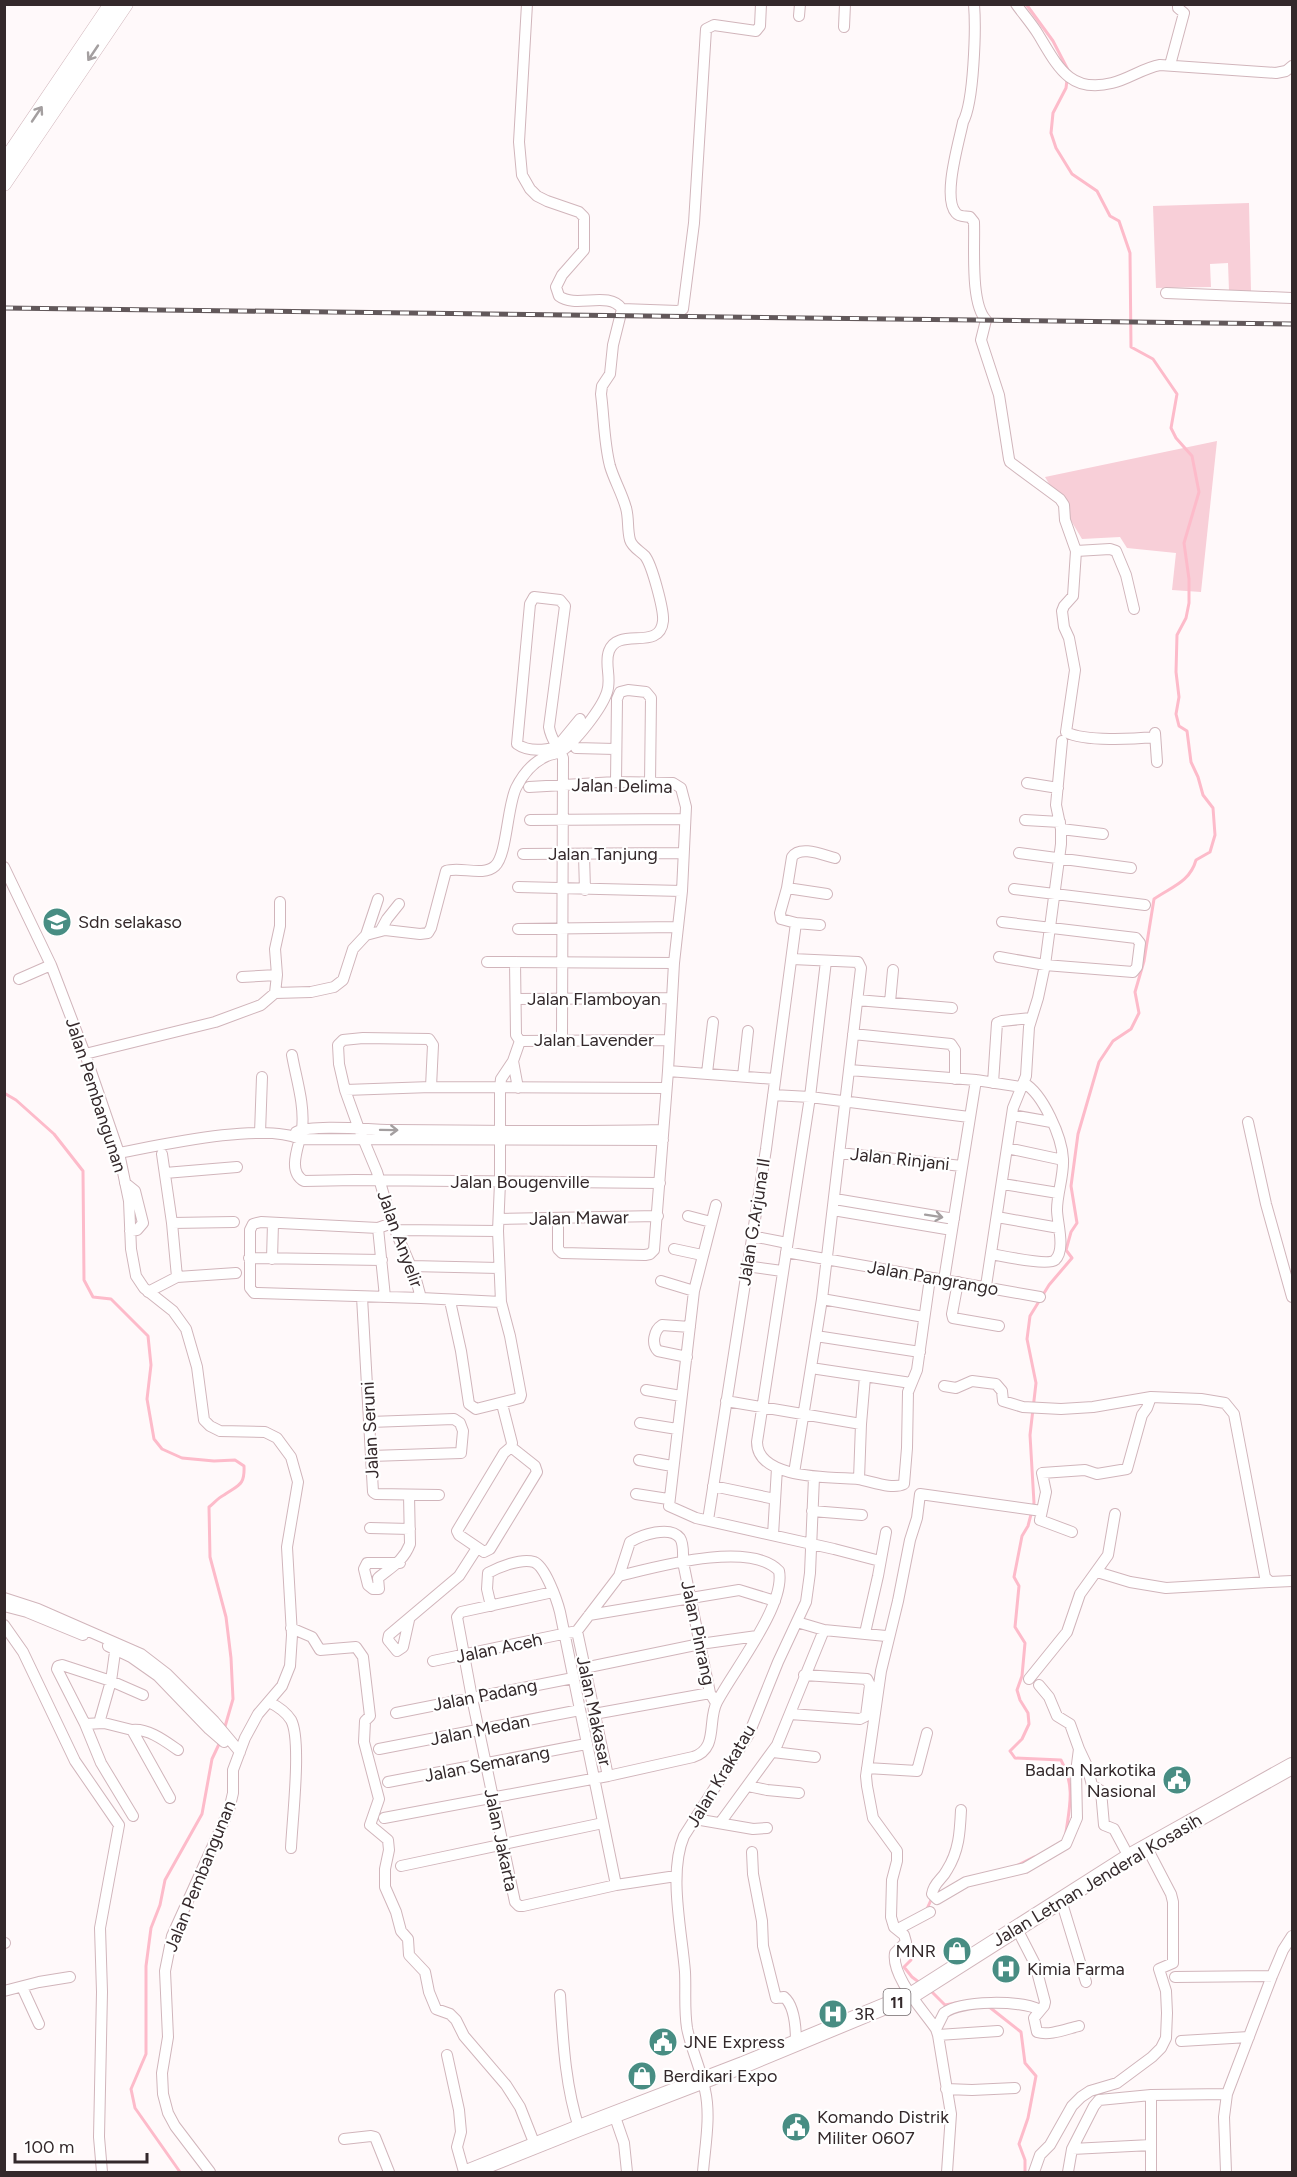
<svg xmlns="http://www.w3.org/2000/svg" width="1297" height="2177" viewBox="0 0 1297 2177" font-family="Figtree,sans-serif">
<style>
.green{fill:#f8cfd8}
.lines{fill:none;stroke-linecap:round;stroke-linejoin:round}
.stream{stroke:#fdbbca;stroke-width:3}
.minor-casing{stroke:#d1b5bb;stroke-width:12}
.major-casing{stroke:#d1b5bb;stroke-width:15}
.highway-casing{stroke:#d1b5bb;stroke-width:18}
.minor{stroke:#fff;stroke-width:10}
.major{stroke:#fff;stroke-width:14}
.highway{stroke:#fff;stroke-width:16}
.rail-casing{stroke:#62585a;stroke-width:5}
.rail{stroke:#fff;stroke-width:3;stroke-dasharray:9;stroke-linecap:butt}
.oneway{stroke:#a49fa0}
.labels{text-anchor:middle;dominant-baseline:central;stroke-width:4.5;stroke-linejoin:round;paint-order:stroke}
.shield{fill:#fff;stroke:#71696b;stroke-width:1.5}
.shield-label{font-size:16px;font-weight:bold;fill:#34292b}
.street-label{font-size:18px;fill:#34292b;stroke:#fff}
.poi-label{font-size:18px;fill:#34292b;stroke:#fff;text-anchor:start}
</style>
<rect width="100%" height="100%" fill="#fff9fa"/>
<path class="green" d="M1249,203L1251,291H1229L1228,263L1210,264L1211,287L1156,288L1153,206Z
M1217,441L1201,592L1172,590L1176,553L1127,548L1120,537L1082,539L1045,477Z"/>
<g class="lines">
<path class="stream" d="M1026,4L1053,41L1068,70
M4,1093L16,1100L54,1134L83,1171L84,1280L93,1297L111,1299L148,1336L151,1365L147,1399L154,1439L162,1449L182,1458L214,1461L235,1460L244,1466C245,1486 238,1485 224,1495C218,1498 214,1503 209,1507L210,1557L226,1617L231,1658L233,1699L224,1730
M1066,1832C1070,1805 1075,1785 1061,1760L1015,1758L1010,1751L1022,1739L1029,1724L1028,1713L1020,1700L1017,1690L1022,1676L1025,1643L1015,1627L1019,1586L1014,1577L1022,1536L1028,1526L1034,1503L1030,1435L1036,1383L1027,1339L1030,1316L1049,1285L1072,1258L1066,1250L1071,1232L1077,1223L1071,1186L1078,1134L1099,1062L1113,1041L1131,1029L1139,1013L1135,992L1144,961L1154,899C1171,887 1190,882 1196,860L1210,852L1215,835L1213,808L1203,795L1198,777L1191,762L1187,731L1179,726L1176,714L1179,697L1176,672L1177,635L1186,618L1189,603V579L1184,543L1199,492L1192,456L1176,438L1171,428L1177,394L1153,359L1131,347L1130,253L1119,221L1110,216L1097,191L1072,174L1056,148L1051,133L1053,113L1066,88L1067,80
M1018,1865L1034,1857
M926,1911L931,1900
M907,1946L911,1960L904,1967L912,1977L920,1983
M930,1990L945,2005L956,2003
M988,2006L1021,2032L1025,2063L1036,2076L1028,2118L1019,2144L1025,2160V2172
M180,2172L135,2108L131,2089L146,2054V1966L151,1928L160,1905L165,1880L202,1814L212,1759L220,1742"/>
<g class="minor-casing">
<path id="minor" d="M974,4C976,29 974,102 963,122C959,142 942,198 956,213C959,217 965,216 970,217L974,222C975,246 970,303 986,320L981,340L999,395L1009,459L1010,462L1060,499L1064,505L1065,520L1076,551L1073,596L1064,606L1062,611L1064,627L1069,638L1075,670L1066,732C1085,742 1134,739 1155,737
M1016,4C1023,14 1032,24 1038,34C1057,65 1069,94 1112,83C1129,79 1143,68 1160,65L1276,73L1286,71L1292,66
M799,16L800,4
M844,27L845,4
M1170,65L1184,13L1178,8V4
M1166,293L1292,298
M622,309L678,311L683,309L694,223L706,29L714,25L756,31L760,26L761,4
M1076,551L1110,549L1116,551L1126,575L1134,609
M1155,733L1157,762
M576,748L615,749
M616,782L617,699L620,692L628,690L646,692L651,698L650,783
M1027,783L1058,788
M529,787L616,782L673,783L681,788L686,807L682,891L674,963L668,1071L654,1250L650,1254L645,1255L562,1253L558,1249V1219
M530,820L684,819
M1025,820L1060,822
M1061,829L1103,834
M1019,853L1131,868
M523,854L683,853
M584,855L585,890
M4,867L51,965L85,1054L119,1153L129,1201L131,1249L136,1276L144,1288L173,1311L186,1329L197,1367L204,1420L210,1426L220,1431L265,1432L277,1438L291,1457L298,1482L287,1547L292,1635L290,1666L282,1686L258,1714L245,1738L233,1770V1793L229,1810L172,1936L165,1971L168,2037L162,2073L163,2094L168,2113L175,2126L210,2172
M518,887L682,891
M787,888L827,894
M1014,889L1145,905
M820,925L796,923L781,919L780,913L787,888L792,857C800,845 823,855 835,858
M518,929L678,927
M381,930L387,919L399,904
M366,935L378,899
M999,957L1045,965L1133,972L1137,967L1140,943L1136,938L1002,922
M792,959L858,962L861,968L822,1299L794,1473
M826,961L810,1097L757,1442C757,1480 833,1477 858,1479C871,1481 892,1490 904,1484L907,1448L908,1392L917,1370L930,1278
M487,962L674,963
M242,977L277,975
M19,979L51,965
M275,993L277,975L275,949L280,926V902
M516,999L671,998
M857,1000L952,1008
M890,1002L893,970
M853,1034L951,1044L955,1050V1079
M562,1040L563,758C558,746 551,740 549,727L565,606L560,600L534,597L530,604L517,744C528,752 545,750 557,747L580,719
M520,1041L669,1040
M85,1054L215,1022L261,1005L275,993L311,992L334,987L343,980L353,949L366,935L385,930L420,934L428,933L431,928L446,871C460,866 483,877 495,866C507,855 507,807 516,788C523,774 533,762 547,756C551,754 556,754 560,752C575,743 602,708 607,692C612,678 604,664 609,651C618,626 660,652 663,621C664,610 652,565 645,556C640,551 632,547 630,540C627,529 629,518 626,508C622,493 614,480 610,466C604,443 604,417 601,394L602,386L610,374L613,345L622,309C609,290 576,309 559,296L556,287L562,275L584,250V217L579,212L547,201L537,196L530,189L522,175L519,142L527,4
M292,1055C296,1078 305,1105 302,1129C300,1144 286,1171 304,1181L355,1180L660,1183
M513,1061L518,1088
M849,1070L976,1080L1021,1087
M668,1071L775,1079
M707,1073L713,1022
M743,1076L748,1031
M993,1083L997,1023L1002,1021L1031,1018
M431,1087L433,1045L429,1039L363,1038L343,1040L338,1045L339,1064L345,1090L359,1129L377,1172L392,1223L415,1276L421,1298L501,1302
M345,1090L431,1087L666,1088
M773,1095L810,1097L969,1117
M1012,1115L1051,1122
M1248,1122L1266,1204L1292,1297
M296,1132C315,1124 373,1130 396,1130C485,1131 574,1132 663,1130
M260,1133L262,1077
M1007,1148L1063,1160
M119,1153C161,1145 263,1122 300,1139L663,1140
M839,1153L962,1166
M165,1173L237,1167
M125,1183L135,1191L143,1223L137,1230L130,1231
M1003,1184L1058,1193
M835,1199L954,1219
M716,1205L694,1291L669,1506L696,1518L834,1549L880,1561
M833,1210L952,1230
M688,1216L711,1222
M997,1217L1059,1228
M499,1219L658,1216
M172,1223L234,1222
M392,1223L378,1228L261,1222L253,1224L250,1230V1288L254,1293H258L421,1298
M378,1228L385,1297
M395,1230L498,1231
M752,1236L787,1243
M674,1249L702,1255
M786,1252L1040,1297
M991,1254C1003,1256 1048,1266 1055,1260C1066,1250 1057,1222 1057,1210C1057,1193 1064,1176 1063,1159C1062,1137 1043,1094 1024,1083
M249,1258L382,1260
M272,1259L273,1223
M411,1266L499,1268
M746,1266L782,1271
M177,1277L236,1273
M944,1280L976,1080
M661,1281L694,1291
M958,1282L952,1314L953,1318L999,1326
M986,1286L1013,1108L1026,1076L1029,1027L1038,998L1045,965L1061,844V829L1056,805L1062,741
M148,1292L177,1277L172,1223L162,1154
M362,1297L373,1492L376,1494L439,1495
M822,1299L924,1317
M450,1301L461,1351L469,1404L476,1409L520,1398L521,1395L510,1336L501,1302L498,1231L500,1182V1088L501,1079L513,1061L520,1041L516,1035L515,962
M816,1336L920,1352
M687,1357L658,1351C651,1344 654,1330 662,1325L690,1327
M811,1368L911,1383
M944,1386L956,1388L972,1381L996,1384L1002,1391L1003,1401L1023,1407L1061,1409L1093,1407L1151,1397L1201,1399L1225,1403L1234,1414L1265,1577L1270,1582L1292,1581
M646,1390L681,1396
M726,1401L861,1424
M502,1404L512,1443L511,1447L535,1466L537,1472L490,1549L484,1552L459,1535L457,1531L504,1453L511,1447
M370,1422L454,1419L460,1423L463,1431L461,1453L371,1456
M640,1423L677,1429
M639,1460L672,1466
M859,1479L861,1424L865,1377
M713,1486L775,1499
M636,1494L668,1499
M812,1511L862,1515
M708,1520L766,1149L796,923
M370,1528L410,1529
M1072,1532L1040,1520L1046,1492L1042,1473L1085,1470L1097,1474L1127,1469L1142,1415L1147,1408L1151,1397
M773,1535L777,1468
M400,1563H367L364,1569L368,1585L373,1589H379L378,1578C391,1567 403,1562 410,1544L409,1495
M1097,1572L1130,1582L1166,1588L1269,1582
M553,1592L461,1612L457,1617L472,1698L515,1902L519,1906H523L616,1885L676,1876
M4,1598L38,1609L141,1654L167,1674L214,1721L240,1752
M4,1606L27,1612L83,1635
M491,1606L487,1589L488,1573C499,1567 521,1558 534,1562C545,1566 557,1600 560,1612L616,1885
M589,1615L739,1590L775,1601
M409,1620L403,1647L397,1651L388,1640L389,1635L459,1576L477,1548
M797,1622L824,1630L886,1636
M4,1625L23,1652L75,1761L119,1825L100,1928L102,1992L99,2137L102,2172
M291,1628L312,1637L320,1650L356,1647L363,1657L370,1716L365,1721L364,1742L379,1799L370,1825L388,1840L389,1850L385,1869V1887L396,1912L401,1931L408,1939L409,1955L425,1972L429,1992L436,2009L450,2014L456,2020L464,2036L506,2085L520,2107L535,2145
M865,1633L878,1576L886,1532
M108,1646L131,1657L158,1676L209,1729L224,1742
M433,1661L577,1631L619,1576L630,1542C641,1535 670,1525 680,1538C684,1544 683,1555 683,1562L710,1693L716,1703
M584,1668L700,1644L757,1636
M1029,1679L1067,1632L1080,1594L1108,1555L1115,1514
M269,1702C277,1706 286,1712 291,1720C302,1740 292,1822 291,1848
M396,1713L573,1678
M594,1714L710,1693
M790,1714L860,1719L866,1716L870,1685L867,1679L804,1675
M99,1723L111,1681L116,1645
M85,1724L104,1723L132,1730L170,1798
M132,1730C148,1728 165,1741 178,1750
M379,1749L580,1710
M1079,1749L1087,1766L1092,1785L1101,1791L1104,1825L1114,1829L1129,1857
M773,1752L815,1757
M867,1768L917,1771L927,1733
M608,1776L693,1757C719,1749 707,1720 717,1702C733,1671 786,1605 779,1571C750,1540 656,1567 619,1576
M388,1782L586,1744
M748,1786L767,1790L799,1793
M961,1810C960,1832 959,1851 947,1870C942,1880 934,1882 932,1894L937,1899L966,1882L1025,1868L1066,1844L1077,1818L1076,1772L1079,1749L1070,1724L1057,1716L1049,1697L1039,1685
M133,1816L101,1763L85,1724L57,1669L58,1666L62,1665L111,1681L143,1695
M384,1818L608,1776L577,1631
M695,1819L753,1829L767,1828
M720,1823L777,1745L824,1630
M752,1852L753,1874L762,1921L763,1946L776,1998L784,1997C795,2006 796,2029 796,2043
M401,1866L603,1823
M1061,1900L1086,1982
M1016,1927L1035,1964L1045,2002L1044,2006L1034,2018L1037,2032C1050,2036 1066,2029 1079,2026
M898,1929L930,1912
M4,1943H5
M1175,1977L1272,1976
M22,1987L39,2024
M4,1991L39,1982L70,1977
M560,1995C563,2040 565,2085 579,2128
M936,2029L944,2013C961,2000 1021,2000 1040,2010
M938,2035L998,2031
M1181,2041L1249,2037
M447,2055L459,2110L461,2132L457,2147L464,2172
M946,2089L972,2090L1015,2088
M1151,2095V2172
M614,2114L624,2143L627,2172
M344,2139L371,2136L375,2137L389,2172
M1072,2149L1151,2145
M703,2172C705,2146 711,2116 705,2090C701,2069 691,2049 687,2028C684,2009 686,1991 685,1972C682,1932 668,1873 684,1836L749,1734L778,1662L806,1602L810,1573L814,1477
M947,2172L951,2114L938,2035L936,2029C923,2010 891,1976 895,1953L906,1942L904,1935L894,1927L891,1917L892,1880L897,1861V1851L873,1818L867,1786L866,1776L881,1671L898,1601L910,1540L917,1518L920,1494L1042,1511
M1034,2172L1040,2155L1050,2145L1072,2106L1081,2097L1090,2091L1117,2083L1152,2057L1161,2048L1166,2038L1167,2013L1166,1991L1159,1969L1173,1963V1902L1171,1894L1147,1848
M1068,2172L1072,2149L1094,2106L1099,2100L1151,2095L1227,2094
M1226,2172L1224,2117L1227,2094L1272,1976L1283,1950L1292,1936"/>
</g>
<g class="major-casing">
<path id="major" d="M4,162L111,4
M4,184L126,4"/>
</g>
<g class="highway-casing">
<path id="highway" d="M469,2172L579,2128L743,2065L912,1995L1129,1857L1292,1766"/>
</g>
<use href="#minor" class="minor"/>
<use href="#major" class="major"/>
<use href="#highway" class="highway"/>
<g class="rail-casing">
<path id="rail" d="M4,308L1292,324"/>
</g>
<use href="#rail" class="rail"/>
</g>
<defs><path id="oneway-shaft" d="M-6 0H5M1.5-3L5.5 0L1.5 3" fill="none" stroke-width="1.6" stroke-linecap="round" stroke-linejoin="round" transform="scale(1.5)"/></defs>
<g class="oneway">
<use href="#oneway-shaft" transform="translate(93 53) rotate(124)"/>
<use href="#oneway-shaft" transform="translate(37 114) rotate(-56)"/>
<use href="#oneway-shaft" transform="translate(389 1130) rotate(1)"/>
<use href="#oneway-shaft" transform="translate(934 1216) rotate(9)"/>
</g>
<defs>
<g id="school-disc" transform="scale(1.5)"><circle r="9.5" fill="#488d83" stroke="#fff"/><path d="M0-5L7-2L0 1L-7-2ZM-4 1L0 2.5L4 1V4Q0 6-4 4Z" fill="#fff"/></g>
<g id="civic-disc" transform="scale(1.5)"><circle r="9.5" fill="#488d83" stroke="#fff"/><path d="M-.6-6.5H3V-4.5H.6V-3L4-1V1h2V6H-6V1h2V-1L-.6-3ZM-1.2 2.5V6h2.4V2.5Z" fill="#fff"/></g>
<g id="shop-disc" transform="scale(1.5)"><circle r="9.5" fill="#488d83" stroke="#fff"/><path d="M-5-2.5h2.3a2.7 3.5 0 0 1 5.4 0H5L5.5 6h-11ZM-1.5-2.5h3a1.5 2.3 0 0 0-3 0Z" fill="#fff"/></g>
<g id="hospital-disc" transform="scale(1.5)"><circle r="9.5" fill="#488d83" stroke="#fff"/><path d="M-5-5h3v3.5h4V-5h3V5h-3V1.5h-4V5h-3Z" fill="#fff"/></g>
</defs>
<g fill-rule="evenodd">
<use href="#school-disc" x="57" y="922"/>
<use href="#civic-disc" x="1177" y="1780"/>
<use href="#shop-disc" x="957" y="1951"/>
<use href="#hospital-disc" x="1006" y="1969"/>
<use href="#hospital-disc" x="833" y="2014"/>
<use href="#civic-disc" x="663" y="2042"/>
<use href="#shop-disc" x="642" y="2076"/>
<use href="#civic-disc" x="796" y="2127"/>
</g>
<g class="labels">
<rect class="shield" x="883.5" y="1989" width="27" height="26" rx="4.5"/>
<g class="shield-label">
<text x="897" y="2002">11</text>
</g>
<g class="street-label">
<text transform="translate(622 786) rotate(1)">Jalan Delima</text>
<text x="603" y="854">Jalan Tanjung</text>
<text x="594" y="999">Jalan Flamboyan</text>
<text x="594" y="1040">Jalan Lavender</text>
<text transform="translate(96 1095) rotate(72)">Jalan Pembangunan</text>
<text transform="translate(900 1159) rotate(6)">Jalan Rinjani</text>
<text x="520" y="1182">Jalan Bougenville</text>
<text transform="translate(579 1218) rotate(-1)">Jalan Mawar</text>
<text transform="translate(754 1222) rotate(-81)">Jalan G.Arjuna ll</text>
<text transform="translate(400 1239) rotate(70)">Jalan Anyelir</text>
<text transform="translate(933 1278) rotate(10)">Jalan Pangrango</text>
<text transform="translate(370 1430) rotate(-93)">Jalan Seruni</text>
<text transform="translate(698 1633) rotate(78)">Jalan Pinrang</text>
<text transform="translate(499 1648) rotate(-12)">Jalan Aceh</text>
<text transform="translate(485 1695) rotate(-11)">Jalan Padang</text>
<text transform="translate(594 1711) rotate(78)">Jalan Makasar</text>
<text transform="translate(480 1730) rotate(-11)">Jalan Medan</text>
<text transform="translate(487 1764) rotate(-11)">Jalan Semarang</text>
<text transform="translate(721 1776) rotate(-59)">Jalan Krakatau</text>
<text transform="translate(501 1840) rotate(78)">Jalan Jakarta</text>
<text transform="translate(200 1876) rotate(-68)">Jalan Pembangunan</text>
<text transform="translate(1097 1880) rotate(-31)">Jalan Letnan Jenderal Kosasih</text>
</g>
<g class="poi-label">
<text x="78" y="922">Sdn selakaso</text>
<text x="1156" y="1770" text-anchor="end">Badan Narkotika<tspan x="1156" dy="21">Nasional</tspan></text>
<text x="936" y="1951" text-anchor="end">MNR</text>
<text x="1027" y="1969">Kimia Farma</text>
<text x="854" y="2014">3R</text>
<text x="684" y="2042">JNE Express</text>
<text x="663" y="2076">Berdikari Expo</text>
<text x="817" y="2117">Komando Distrik<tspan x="817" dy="21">Militer 0607</tspan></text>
</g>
</g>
<rect width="1297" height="2177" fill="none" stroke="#34292b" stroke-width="12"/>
<path d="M15 2153v9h132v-9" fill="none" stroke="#34292b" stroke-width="3"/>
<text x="24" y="2153" font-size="18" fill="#34292b" stroke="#ffffff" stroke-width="4.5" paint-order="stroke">100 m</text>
</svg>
